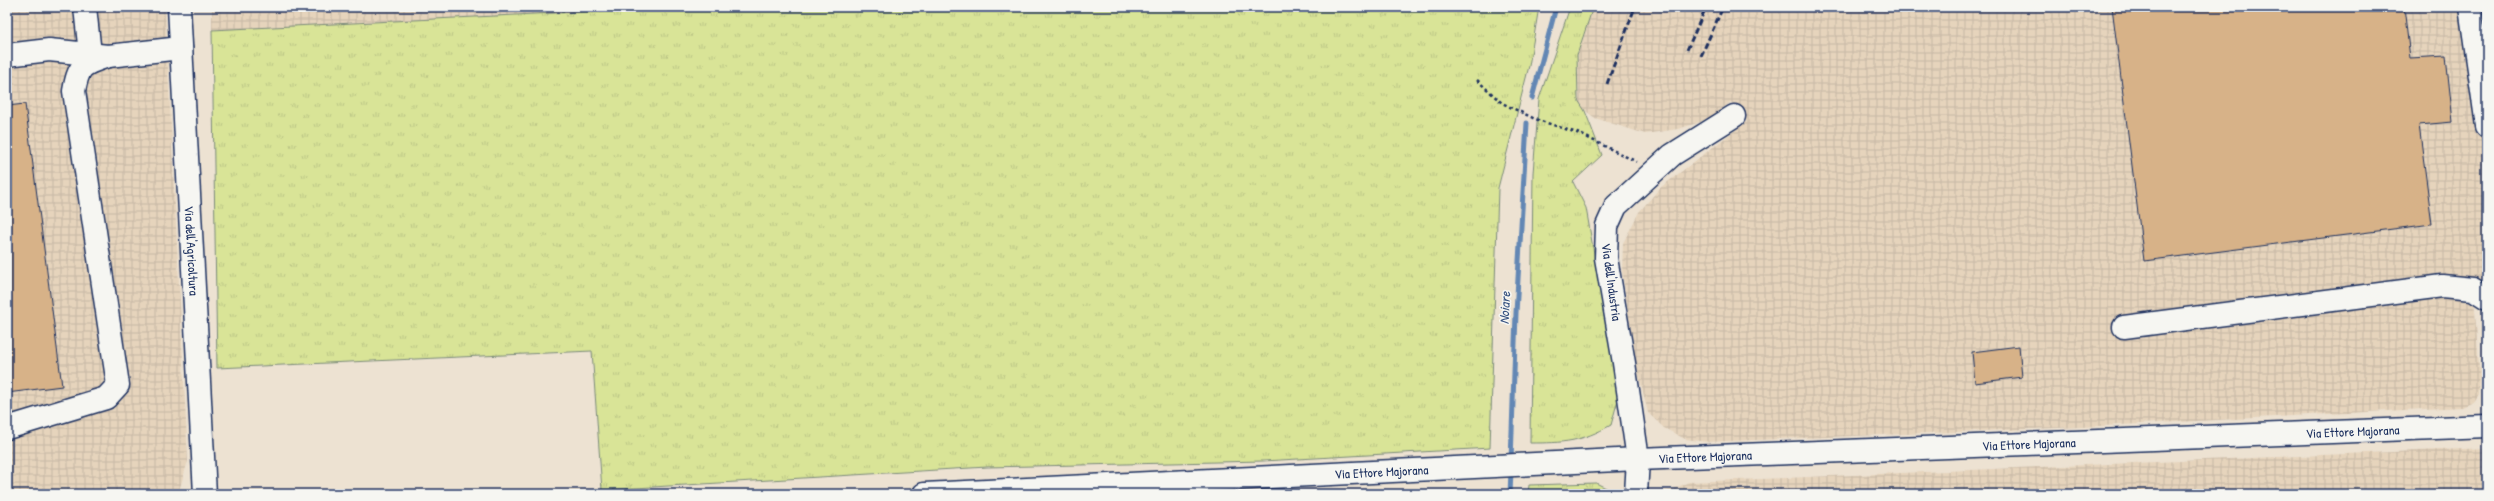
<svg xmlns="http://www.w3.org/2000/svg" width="2494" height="501" viewBox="0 0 2494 501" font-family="'Patrick Hand',sans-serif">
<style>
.industrial{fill:url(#industrial-grid)}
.grass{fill:url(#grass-tufts);stroke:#7a8a7a}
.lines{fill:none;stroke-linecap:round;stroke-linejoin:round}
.stream{stroke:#6387b4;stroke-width:5}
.building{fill:#d7b288;stroke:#1b2f5e}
.minor-casing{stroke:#1b2f5e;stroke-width:25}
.path{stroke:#1b2f5e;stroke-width:2.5;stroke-dasharray:3 3;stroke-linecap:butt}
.minor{stroke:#f6f6f2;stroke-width:22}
.rail{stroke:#1b2f5e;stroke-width:3;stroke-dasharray:6 3;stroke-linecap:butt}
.labels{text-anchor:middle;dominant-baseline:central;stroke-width:3;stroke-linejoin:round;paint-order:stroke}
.street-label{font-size:13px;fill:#1b2f5e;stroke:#f6f6f2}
.water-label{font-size:14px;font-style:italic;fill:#395482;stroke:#f6f6f2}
</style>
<defs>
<pattern id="industrial-grid" width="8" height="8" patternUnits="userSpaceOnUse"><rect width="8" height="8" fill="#e6d4bc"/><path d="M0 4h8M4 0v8" fill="none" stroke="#c5b6a4"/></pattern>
<pattern id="grass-tufts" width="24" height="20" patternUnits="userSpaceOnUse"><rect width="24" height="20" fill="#d9e497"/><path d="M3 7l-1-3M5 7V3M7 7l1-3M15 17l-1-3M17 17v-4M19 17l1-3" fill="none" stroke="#bac485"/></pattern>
</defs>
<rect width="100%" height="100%" fill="#ede2d2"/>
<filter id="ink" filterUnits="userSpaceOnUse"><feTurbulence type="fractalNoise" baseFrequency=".025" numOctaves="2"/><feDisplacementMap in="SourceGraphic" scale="8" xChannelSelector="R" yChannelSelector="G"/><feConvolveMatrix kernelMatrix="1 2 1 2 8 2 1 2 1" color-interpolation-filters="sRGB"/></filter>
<g filter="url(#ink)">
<path class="industrial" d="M7,7H165L188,461L178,494H7Z
M212,7H739L212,30Z
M1585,7H2487V295L2474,297L2480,381L2479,394L2474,402L2462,407L2082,427L1707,442L1685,439L1664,428L1648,413L1635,359L1622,271L1623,243L1639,212L1660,188L1747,121L1731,102L1707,120L1678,129L1645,134L1595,118L1579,106L1577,55L1591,10Z
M2487,448V494H1662L1689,482Z"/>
<path class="grass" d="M677,7H1539L1529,66L1498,188L1490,448L1263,461L987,467L602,490L592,351L217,368L212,30Z
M1570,7H1585L1592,10L1577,55L1578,100L1585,111L1602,155L1573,182L1586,208L1619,396L1611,425C1581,442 1564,443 1530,443L1533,173L1539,99Z
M1596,483L1608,489L1611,494H1528L1529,485Z"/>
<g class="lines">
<path class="stream" d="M1532,98L1556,7
M1511,461L1516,313L1527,123
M1510,494L1511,471"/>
</g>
<path class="building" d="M2112,7H2404L2410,58L2446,56L2453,122L2419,125L2432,224L2144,261Z
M25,104L62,386L7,393V106Z
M2019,346L2022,377L1975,383L1972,352Z"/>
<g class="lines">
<g class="minor-casing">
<g id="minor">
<path d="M85,7L90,54"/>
<path id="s1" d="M179,7L205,494"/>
<path d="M2470,7L2487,126"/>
<path d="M7,55L49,50L108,56L181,48"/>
<path d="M2124,327L2442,286L2473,289L2487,298"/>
<path d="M7,428L106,398L118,385L74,91C79,64 82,65 108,56"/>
<path id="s2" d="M924,494L1638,459L2487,426"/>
<path d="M1636,494L1638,459L1624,363L1606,258L1607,226L1616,206L1672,155L1734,116"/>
</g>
</g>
<path class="path" d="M1477,80L1502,103L1535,119L1580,134L1637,162"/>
<use href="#minor" class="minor"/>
<path class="rail" d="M1687,50L1706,7
M1701,56L1723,7
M1607,84L1635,7"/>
</g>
</g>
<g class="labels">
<g class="street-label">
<text stroke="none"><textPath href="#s1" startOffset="244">Via dell'Agricoltura</textPath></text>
<text transform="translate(1612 282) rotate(82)">Via dell'Industria</text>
<text stroke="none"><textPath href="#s2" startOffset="1430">Via Ettore Majorana</textPath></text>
<text stroke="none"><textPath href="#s2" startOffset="1106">Via Ettore Majorana</textPath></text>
<text stroke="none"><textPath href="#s2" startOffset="782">Via Ettore Majorana</textPath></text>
<text stroke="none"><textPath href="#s2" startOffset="458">Via Ettore Majorana</textPath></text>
</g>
<g class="water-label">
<text transform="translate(1504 308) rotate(-87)">Noiare</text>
</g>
</g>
<rect width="2494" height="501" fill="none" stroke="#f6f6f2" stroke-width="24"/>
<rect x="12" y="12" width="2470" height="477" fill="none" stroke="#1b2f5e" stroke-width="1.5" filter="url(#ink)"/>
</svg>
